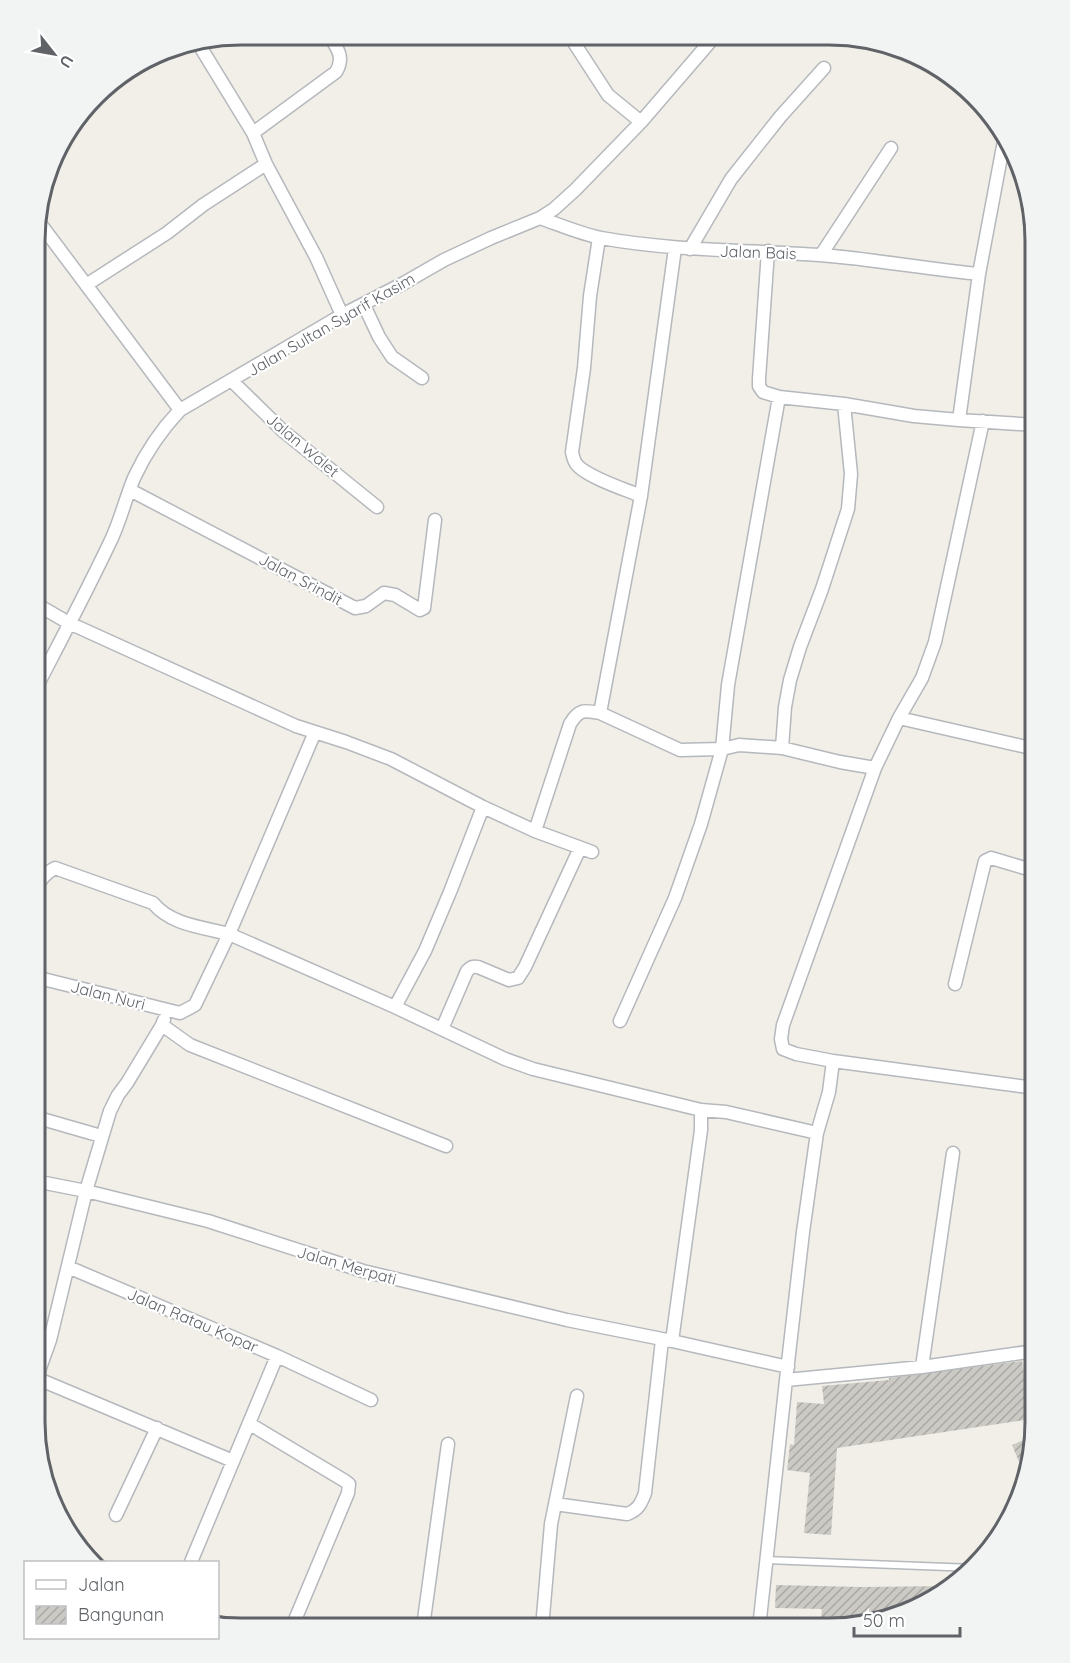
<svg xmlns="http://www.w3.org/2000/svg" width="1070" height="1663" viewBox="0 0 1070 1663" font-family="Quicksand,sans-serif">
<style>
.building{fill:url(#building-hatch)}
.lines{fill:none;stroke-linecap:round;stroke-linejoin:round}
.lane-casing{stroke:#b5b8bc;stroke-width:9}
.street-casing{stroke:#b5b8bc;stroke-width:15}
.lane{stroke:#fff;stroke-width:6}
.street{stroke:#fff;stroke-width:12}
.labels{text-anchor:middle;dominant-baseline:central;stroke-width:4.5;stroke-linejoin:round;paint-order:stroke}
.street-label{font-size:16px;fill:#5f6368;stroke:#fff}
.rim{fill:none;stroke:#5f6368;stroke-width:3}
</style>
<defs>
<pattern id="building-hatch" width="6" height="6" patternUnits="userSpaceOnUse" patternTransform="scale(1.5)"><rect width="6" height="6" fill="#cccac5"/><path d="M-1 1l2-2M0 6l6-6M5 7l2-2" fill="none" stroke="#a9a8a4"/></pattern>
</defs>
<rect width="100%" height="100%" fill="#f1efe8"/>
<path class="building" d="M1022,1361L1031,1419L837,1448L831,1535L804,1533L810,1473L787,1470L790,1444L794,1445L797,1402L824,1404L822,1386L889,1380V1378Z
M1035,1435V1436L1023,1471L1012,1445Z
M776,1585L861,1587L951,1586L913,1610H896V1615L829,1628H820L822,1609L775,1608Z"/>
<g class="lines">
<g class="lane-casing">
<path id="lane" d="M766,1560L973,1568"/>
</g>
<g class="street-casing">
<path id="street" d="M329,35C337,48 345,57 336,72L253,133L266,164L316,257L342,315
M569,35L608,95L641,122
M198,43L253,133
M1004,141L979,274L959,420L1035,425
M36,218L180,410
M540,218C560,225 581,234 601,238C673,251 747,250 820,255C873,259 926,269 979,274
M599,238L590,296L584,368L572,452C573,458 574,462 578,466C590,478 624,489 641,496
M675,248L641,496L600,713L680,750L722,749L739,745L782,748L840,762L875,768
M690,249L731,179L780,117L824,68
M768,251L759,379V386L763,392L779,397L844,404L914,416L959,420
M821,255L891,148
M86,285L167,233L203,205L266,164
M364,305L379,337L392,357L422,378
M232,381L283,431L377,507
M130,490L355,608L366,606L384,593L395,595L420,610L424,608L435,520
M36,604L69,623L296,726L346,742L391,759L483,807L535,831L592,852
M36,688C62,638 88,589 112,538C121,518 126,497 134,478C146,452 161,430 180,410L342,315L404,283L444,260L491,238L540,218L554,209L575,190L641,122L715,36
M899,718L1035,749
M782,748L785,707L790,680L800,647L822,589L848,509L851,474L844,404
M535,831L570,724C579,709 584,710 600,713
M35,891C40,880 44,874 55,868L153,903C171,925 202,927 229,934L315,732
M35,977L180,1013L195,1005L229,934L395,1007L505,1059L533,1069L701,1110
M955,984L985,861L991,858L1035,871
M395,1007L425,951L450,892L483,807
M164,1020L162,1025L190,1045L446,1146
M620,1021L675,898L701,824L722,749L728,685L779,397
M442,1029L467,971C471,967 473,966 478,967L509,980L518,978L525,967L580,848
M833,1061L796,1054L783,1049L781,1039L783,1025L875,768L899,718L922,678L935,642L983,421
M35,1117L101,1136
M35,1181L86,1191L208,1221L363,1271L567,1320L672,1341L788,1367
M68,1267L277,1356L191,1562
M672,1341L701,1130V1110L726,1112L817,1133
M277,1356L371,1400
M922,1367L953,1153
M36,1378L233,1461
M786,1380L803,1232L817,1133L829,1092L833,1061L1035,1088
M35,1382L50,1340L86,1191L110,1111L118,1095L127,1083L162,1025
M250,1424L345,1481L349,1484L348,1493L292,1627
M555,1504L627,1514C638,1510 641,1504 645,1493L662,1340
M116,1515L157,1428
M423,1627L448,1444
M542,1628L551,1524L577,1396
M759,1628L786,1380L922,1367L1035,1351"/>
</g>
<use href="#lane" class="lane"/>
<use href="#street" class="street"/>
</g>
<g class="labels">
<g class="street-label">
<text transform="translate(758 252) rotate(2)">Jalan Bais</text>
<text transform="translate(331 324) rotate(-30)">Jalan Sultan Syarif Kasim</text>
<text transform="translate(303 445) rotate(40)">Jalan Walet</text>
<text transform="translate(301 579) rotate(28)">Jalan Srindit</text>
<text transform="translate(108 995) rotate(14)">Jalan Nuri</text>
<text transform="translate(347 1265) rotate(16)">Jalan Merpati</text>
<text transform="translate(193 1320) rotate(23)">Jalan Ratau Kopar</text>
</g>
</g>
<path d="M0 0H1070V1663H0ZM241 45H829A196 196 0 0 1 1025 241V1422A196 196 0 0 1 829 1618H241A196 196 0 0 1 45 1422V241A196 196 0 0 1 241 45Z" fill="#f2f3f3" fill-rule="evenodd"/>
<path class="rim" d="M241 45H829A196 196 0 0 1 1025 241V1422A196 196 0 0 1 829 1618H241A196 196 0 0 1 45 1422V241A196 196 0 0 1 241 45Z"/>
<rect x="24" y="1561" width="195" height="78" fill="#ffffff" stroke="#bfc1c3" stroke-width="1.5"/>
<rect x="36" y="1580" width="30" height="9" fill="#ffffff" stroke="#bfc1c3" stroke-width="1.5"/>
<text x="78" y="1591" font-size="18" fill="#5f6368">Jalan</text>
<rect x="36" y="1606" width="30" height="18" fill="url(#building-hatch)" stroke="#bfc1c3" stroke-width="1.5"/>
<text x="78" y="1621" font-size="18" fill="#5f6368">Bangunan</text>
<g transform="translate(54 54) rotate(121)" stroke="#ffffff" stroke-width="4.5" paint-order="stroke">
<path d="M0-4.5L10 22L0 15L-10 22Z" fill="#5f6368"/>
<text y="-9" font-size="16" font-weight="bold" text-anchor="middle" fill="#5f6368">U</text>
</g>
<path d="M854 1627v9h106v-9" fill="none" stroke="#5f6368" stroke-width="3"/>
<text x="863" y="1627" font-size="18" fill="#5f6368" stroke="#ffffff" stroke-width="4.5" paint-order="stroke">50 m</text>
</svg>
